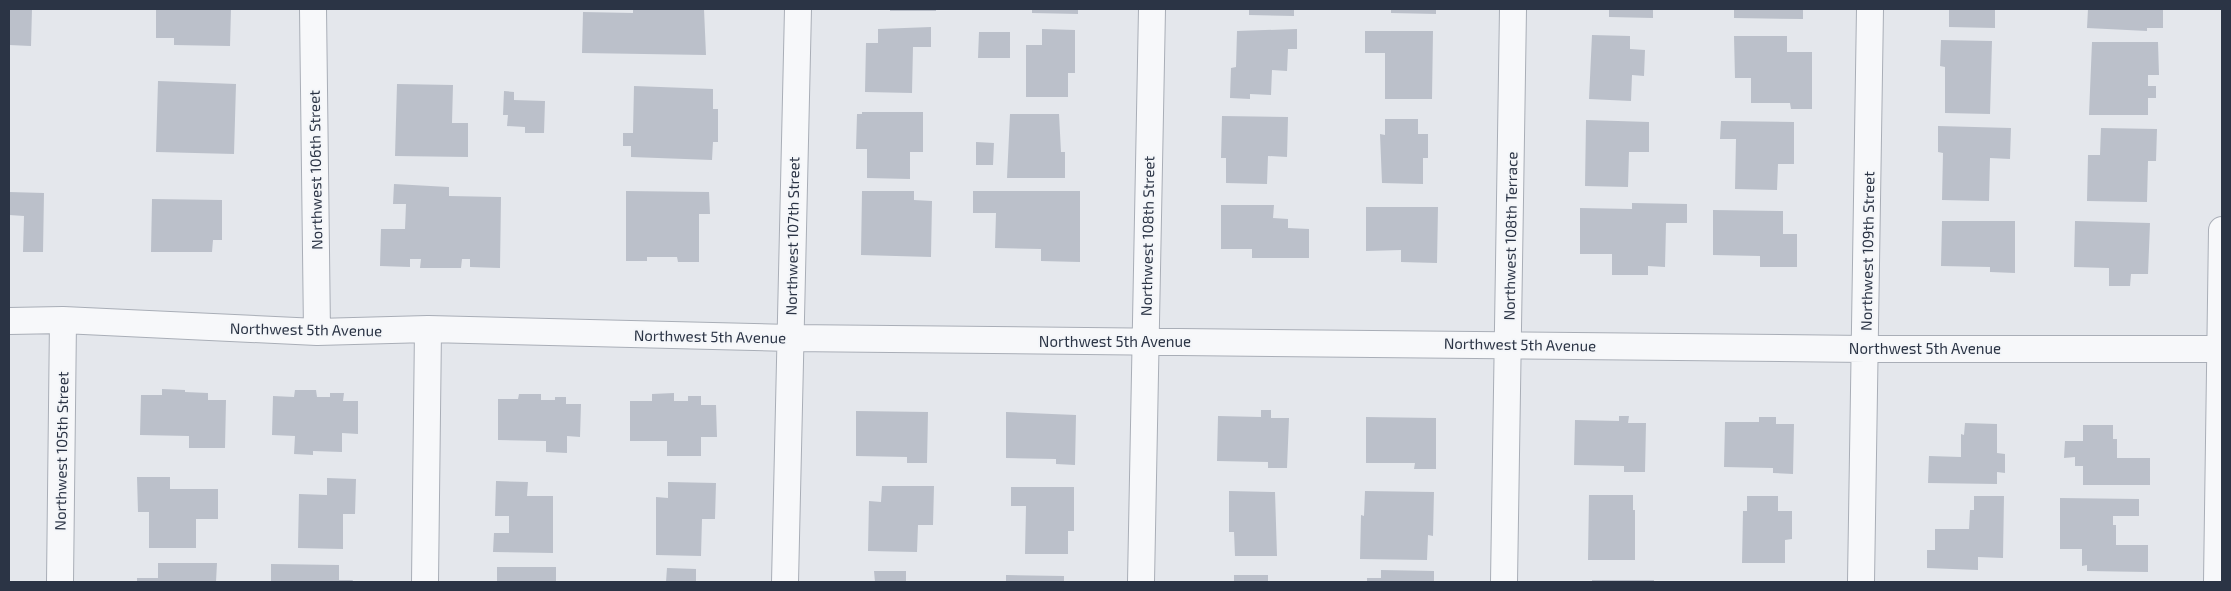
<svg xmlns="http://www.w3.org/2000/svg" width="2231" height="591" viewBox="0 0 2231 591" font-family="'Exo 2',sans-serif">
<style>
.building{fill:#bbc0ca}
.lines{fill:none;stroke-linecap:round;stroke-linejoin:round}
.street-casing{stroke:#a9aeb7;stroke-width:28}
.street{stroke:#f7f8fa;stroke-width:26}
.labels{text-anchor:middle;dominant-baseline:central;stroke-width:4;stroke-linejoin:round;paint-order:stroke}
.street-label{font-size:15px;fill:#2b3445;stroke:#f4f6f9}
</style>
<rect width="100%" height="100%" fill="#e4e7ec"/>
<path class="building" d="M9,9H32L31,46L9,45Z
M156,9H231L230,46L174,45V38H156Z
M633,9H704L706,55L582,53L583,12L633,13Z
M890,9H936V11H890Z
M1032,9H1078V14L1032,13Z
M1249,9H1294V16L1249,15Z
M1391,9H1436V14L1391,13Z
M1609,9H1653V18L1609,17Z
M1734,9H1803V19L1734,18Z
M1949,9H1995V28L1949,27Z
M2088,9H2163V28H2147V31L2087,28Z
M931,27V47H913L912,93L865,92L866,43H878V29Z
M1042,29L1075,30V73H1068V97H1026V45H1042Z
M1297,29V49H1288L1287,71L1272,70L1271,95L1250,94V99L1230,98L1231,68L1236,67L1237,31Z
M1365,31H1433L1432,99H1385V53H1365Z
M979,32H1010V58H978Z
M1592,35L1630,36V49L1645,50L1644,76L1632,75L1631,101L1589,99Z
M1734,36H1787V52H1812V109H1791L1790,103H1751V78H1735Z
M1941,40L1992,41L1990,114L1945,113V67L1940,66Z
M2092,42H2158L2159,75H2148V86H2156V98H2148V115H2089Z
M158,81L236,84L234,154L156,152Z
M397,84L453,85L452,123H468V157L395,156Z
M634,86L713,89V109H718V142H713L712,160L631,157V146H623V133H633Z
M504,91L514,92V100L545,101L544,133H525V127L507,126L508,115H503Z
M862,112H923V152H910V179L867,178V149H856L857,114H862Z
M1010,114H1059L1061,152H1065V178H1007Z
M1222,116L1288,117L1287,157L1268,156L1267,184L1226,183V158H1221Z
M1385,119H1418V134H1428V158H1423V184L1382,183L1380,134L1385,135Z
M1586,120L1649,122V152H1629L1628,187L1585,186Z
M1721,121L1794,122V164H1778L1777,190L1735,189L1736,139H1720Z
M1938,126L2011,128L2010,159L1990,158L1989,201L1942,200L1943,153L1938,152Z
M2101,128L2157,129L2156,161H2148L2147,202L2087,201L2088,155H2100Z
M976,142L994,143L993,165H976Z
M394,184L449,187V196L501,197L500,268L470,267V259H462L461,268H420L421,259H410V267L380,266L381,229H405L406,204H393Z
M626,191L709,192L710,214H699V262H678L677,257H647V261H626Z
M862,191H914V200L932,201L931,257L861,255Z
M973,191H1080V262L1041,261V249L995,248L996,213H973Z
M9,192L44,193L43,252H23L24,216L9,215Z
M152,199L222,200V240H213L212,252H151Z
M1632,203L1687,204V223H1666L1665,267L1648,266V275H1612V254H1580V208L1632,209Z
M1221,205H1274L1273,218L1288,219V228L1309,229V258H1252V249H1221Z
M1366,207H1438L1437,263L1401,262V250L1366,251Z
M1713,210L1783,211V234H1797V267H1760V256L1713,255Z
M1942,221H2015V273L1990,272V267L1941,266Z
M2075,221L2150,223L2148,274H2131L2130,286H2109V268L2074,267Z
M162,389L185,390V392L208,393V400H226L225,448H189V436L140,435L141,395H162Z
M295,390H316L317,397H330V393H344L343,401H358V434L342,433V452L313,451V455L294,454L295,436L272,435L273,396L294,397Z
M674,393V401H688V396H701V405H716L717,437H701V456H667V441H630V401H652V394Z
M519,394H541V400H555V397H566V404H581L580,437L567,436V453L546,452V441L498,440V399H518Z
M1261,410H1271V418H1289L1287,468H1268V462L1217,461L1218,416L1261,417Z
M856,411L928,412L927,463H907V457L856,456Z
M1006,412L1076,415L1075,465L1056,464V459L1006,458Z
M1619,416H1629L1628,423H1646L1645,472H1624V466L1574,465L1575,420L1619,421Z
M1366,417L1436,418V469H1414L1415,463H1366Z
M1759,417H1776V424H1794L1793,474L1773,473V468L1724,467L1725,422H1759Z
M1965,423L1997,424V453L2005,454V473L1997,472V484L1928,483L1929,456L1961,457V434L1964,435Z
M2083,425H2113V439H2117V458H2150V485H2083V466H2075V457L2064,458L2065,441H2083Z
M137,477H170V489H218V519H196V548H149V512H138Z
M327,478L356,479L355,514H343V549L298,548L299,494L327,495Z
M496,481L528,482L527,496H553V553L493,552L494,533H509V516H495Z
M668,482L716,483L715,519H702L701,556L656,555V497L668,498Z
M882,486H934L933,525H918L917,552L868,551L869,501L881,502Z
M1011,487H1074V531H1068V554H1025L1026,506H1011Z
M1229,491L1275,492L1277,556H1235L1234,532H1229Z
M1365,491L1434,492L1433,536L1428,535L1427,560L1360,559L1361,515L1364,516Z
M1589,495H1633V510H1635V560H1588Z
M1747,496H1778V511H1792V539L1785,540V563H1742L1743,511H1747Z
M1974,496H2004L2003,558L1978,557V570L1927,568V550H1935V529H1969L1970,510H1974Z
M2060,498L2139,499V516H2113V525H2116V545H2148V572L2087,571V565L2082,566V549H2060Z
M158,563H217L216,582H137V578H158Z
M271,564L339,565V580H353L352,582H271Z
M497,567H556V582H497Z
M667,568L696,569V582H666Z
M1381,570L1434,571V582H1367V578H1381Z
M874,571H906V582H875Z
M1006,575L1064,576V582H1006Z
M1234,575H1268V582H1234Z
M1592,580H1654V582H1592Z"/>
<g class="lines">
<g class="street-casing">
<path id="street" d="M313,9L317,332
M9,321L63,320L317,332L428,329L790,338L1866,349H2222
M60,582L63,320
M425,582L428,329
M785,582L798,9
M1141,582L1152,9
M1504,582L1513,9
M1861,582L1870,9
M2217,582L2222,230"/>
</g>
<use href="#street" class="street"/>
</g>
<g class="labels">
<g class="street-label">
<text transform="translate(315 170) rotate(-91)">Northwest 106th Street</text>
<text transform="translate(792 236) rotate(-89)">Northwest 107th Street</text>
<text transform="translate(1147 236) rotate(-89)">Northwest 108th Street</text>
<text transform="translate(1510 236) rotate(-89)">Northwest 108th Terrace</text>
<text transform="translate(1867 251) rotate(-89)">Northwest 109th Street</text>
<text transform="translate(306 329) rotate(1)">Northwest 5th Avenue</text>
<text transform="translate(710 336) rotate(1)">Northwest 5th Avenue</text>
<text x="1115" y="341">Northwest 5th Avenue</text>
<text transform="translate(1520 344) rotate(1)">Northwest 5th Avenue</text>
<text x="1925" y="348">Northwest 5th Avenue</text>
<text transform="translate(61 451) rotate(-89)">Northwest 105th Street</text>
</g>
</g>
<rect width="2231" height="591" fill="none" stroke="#2b3445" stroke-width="20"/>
</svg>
